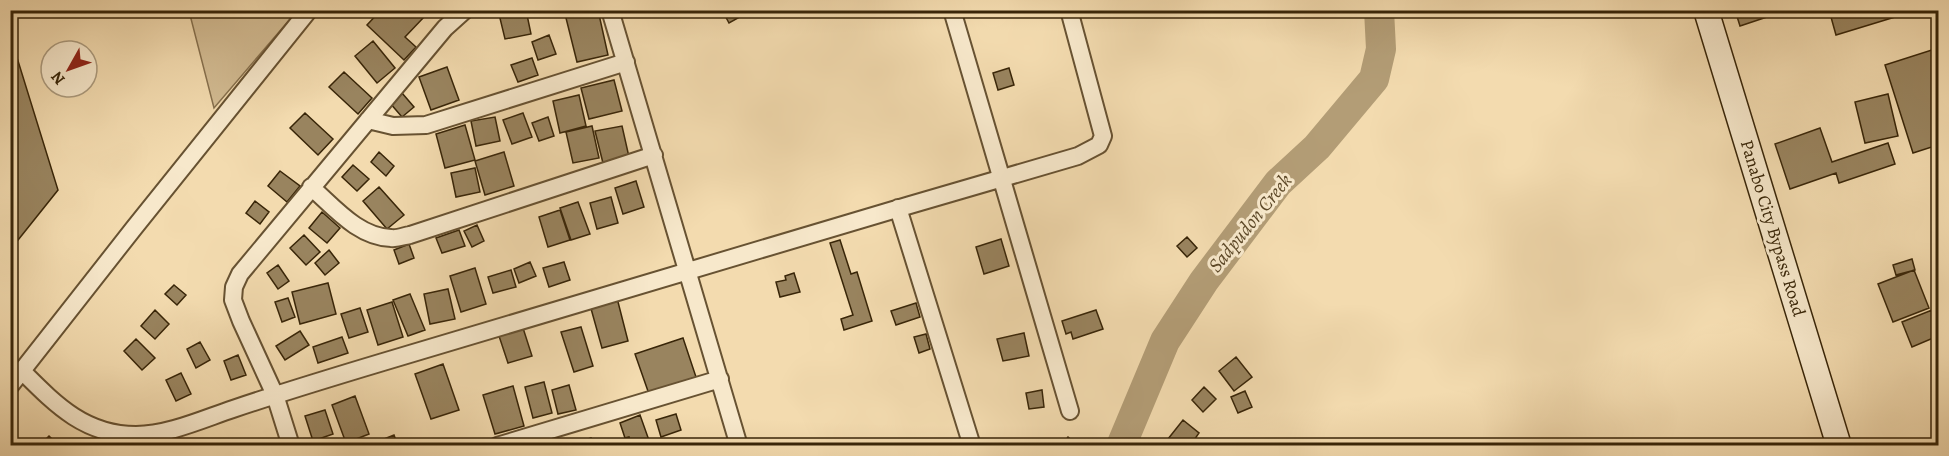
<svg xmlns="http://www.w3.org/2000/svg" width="1949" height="456" viewBox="0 0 1949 456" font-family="Alegreya,serif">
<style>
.green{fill:#d3bc93;stroke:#86704e;stroke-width:1.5}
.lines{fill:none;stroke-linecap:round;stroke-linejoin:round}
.river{stroke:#b39d76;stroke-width:30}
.building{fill:#99845f;stroke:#382508;stroke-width:1.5}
.street-casing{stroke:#675232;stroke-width:20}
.secondary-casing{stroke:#382508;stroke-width:27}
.street{stroke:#f7e8cb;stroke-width:16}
.secondary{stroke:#f7e8cb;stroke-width:24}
.labels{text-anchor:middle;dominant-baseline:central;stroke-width:6;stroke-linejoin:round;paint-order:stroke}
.street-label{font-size:18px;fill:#382508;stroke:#f7e8cb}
.water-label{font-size:20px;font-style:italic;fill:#5d4929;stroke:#f7e8cb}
</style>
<rect width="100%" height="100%" fill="#f3dbaf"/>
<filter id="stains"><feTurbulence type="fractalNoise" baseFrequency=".00333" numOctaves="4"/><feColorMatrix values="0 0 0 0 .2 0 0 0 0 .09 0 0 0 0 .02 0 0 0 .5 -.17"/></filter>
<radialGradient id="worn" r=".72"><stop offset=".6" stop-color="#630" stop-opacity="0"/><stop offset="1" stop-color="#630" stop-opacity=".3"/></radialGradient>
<path class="green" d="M189,11L297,10V11L214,108Z"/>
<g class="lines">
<path class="river" d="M1121,446L1165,341L1204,281L1278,183L1317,147L1374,79L1381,49L1379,10"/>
</g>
<path class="building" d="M381,10H417L424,17L405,37L416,47L404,60L367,25Z
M498,10H526L531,34L505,39Z
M564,10H598L608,55L577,62Z
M722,10H746L747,13L729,23Z
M1735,10H1768L1770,16L1740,26Z
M1829,10H1918L1836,35Z
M10,35L58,190L10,250Z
M549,35L556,54L538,60L532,42Z
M373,41L395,68L377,83L355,56Z
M1938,48V145L1913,153L1885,65Z
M532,58L538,75L518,82L511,65Z
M447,67L459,100L431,110L419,77Z
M1009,68L1014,85L998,90L993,73Z
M344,72L372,98L358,114L329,87Z
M614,80L622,111L589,119L581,88Z
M402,93L414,107L402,117L390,103Z
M1888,94L1898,136L1865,143L1855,102Z
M579,95L586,126L560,133L553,101Z
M305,113L333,139L318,155L290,128Z
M523,113L532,137L512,144L503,120Z
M495,117L500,141L476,146L471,121Z
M548,117L554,136L539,141L532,123Z
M465,125L475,160L445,168L436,134Z
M592,126L599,158L573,163L566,132Z
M622,126L629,157L603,163L595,131Z
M1820,128L1832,162L1888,143L1895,164L1839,183L1836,173L1790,189L1775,144Z
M379,152L394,166L386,176L371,162Z
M504,152L514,186L485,195L475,161Z
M353,165L369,179L357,191L342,177Z
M475,168L480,192L456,197L451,173Z
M280,171L300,186L287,202L268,186Z
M636,181L644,207L623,214L615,188Z
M379,187L404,215L387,229L363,201Z
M611,197L618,223L597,229L590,203Z
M255,201L269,212L260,224L246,213Z
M578,202L590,234L571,240L560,208Z
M560,210L570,240L548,247L539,217Z
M322,212L340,228L327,243L309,228Z
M477,225L484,241L472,247L464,231Z
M459,230L465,246L442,253L436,238Z
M304,235L320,252L306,265L290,248Z
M1187,237L1197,248L1187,257L1177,246Z
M1001,239L1009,266L984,274L976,247Z
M840,240L851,274L857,272L872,321L844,330L841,319L853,315L830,243Z
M409,244L414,258L399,264L394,250Z
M329,250L339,263L325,275L315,263Z
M1912,259L1915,270L1896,275L1893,265Z
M530,262L536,276L519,283L514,269Z
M564,262L570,280L549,287L543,268Z
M278,265L289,281L278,289L267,273Z
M475,268L486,304L461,312L450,276Z
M511,270L516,287L493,293L488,277Z
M1914,270L1929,308L1893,322L1878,284Z
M794,273L800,292L780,297L776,282L786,280L785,276Z
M328,283L336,314L300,324L292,292Z
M174,285L186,295L177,305L165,294Z
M448,289L455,319L430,324L424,294Z
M410,294L425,330L408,336L393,300Z
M288,298L295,317L282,322L275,302Z
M617,298L628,341L602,348L590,305Z
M392,302L403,337L378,345L367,310Z
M916,303L920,317L896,325L891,311Z
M360,308L368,332L349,338L341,314Z
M155,310L169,324L155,339L141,326Z
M1096,310L1103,329L1073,339L1071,332L1066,334L1062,321Z
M1932,310L1938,327V336L1912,347L1902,322Z
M581,327L593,366L574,372L561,332Z
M523,328L532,356L508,363L499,336Z
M300,331L309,345L285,360L276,346Z
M1024,333L1029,356L1003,361L997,339Z
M926,334L930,349L919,353L914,337Z
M342,337L348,353L318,363L313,347Z
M683,338L696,377L649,394L635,354Z
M136,339L155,358L142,370L124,351Z
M200,342L210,360L196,368L187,349Z
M238,355L246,375L231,380L224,361Z
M1236,357L1252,377L1234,391L1219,371Z
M443,364L459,410L431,419L415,374Z
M181,373L191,394L176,401L166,380Z
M544,382L552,413L533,418L525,387Z
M569,385L576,410L558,414L552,390Z
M513,386L524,426L495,434L483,395Z
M1204,387L1216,399L1203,412L1192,400Z
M1042,390L1044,407L1029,409L1026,393Z
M1245,391L1252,407L1238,413L1231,397Z
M355,396L369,434L346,443L332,405Z
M325,410L333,434L313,441L305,416Z
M676,414L681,430L661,437L656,420Z
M640,415L651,446H632L629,437L625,438L620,423Z
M1183,420L1199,433L1190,446H1176L1168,439Z
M394,435L398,446H375L374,443Z
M49,436L59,446H39Z
M1068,437L1079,446H1061Z
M591,438L593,446H566Z"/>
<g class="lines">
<g class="street-casing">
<path id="street" d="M610,10L739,446
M952,10L1070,411
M368,120L393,126L426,125L626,62
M311,187C334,207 358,237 391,238C397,239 404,236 410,235L654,155
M898,208L972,446
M22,371C56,405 85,435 136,435C168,435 203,419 233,409C283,392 333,377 383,362C615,292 846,223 1078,156L1099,145L1103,136L1069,10
M10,386L134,228L309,10
M291,446L275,395L241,321L233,300L234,287L240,274L445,28L465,10
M497,446L720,379"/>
</g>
<g class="secondary-casing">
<path id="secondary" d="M1706,10L1839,446"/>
</g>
<use href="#street" class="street"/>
<use href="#secondary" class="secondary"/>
</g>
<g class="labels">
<g class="street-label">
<text transform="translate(1773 228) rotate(73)">Panabo City Bypass Road</text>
</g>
<g class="water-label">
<text transform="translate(1250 223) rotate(-51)">Sadpudon Creek</text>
</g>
</g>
<rect width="1949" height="456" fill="none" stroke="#f3dbaf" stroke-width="36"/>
<rect x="12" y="12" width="1925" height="432" fill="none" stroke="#382508" stroke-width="3"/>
<rect x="18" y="18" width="1913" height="420" fill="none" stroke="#382508" stroke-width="1.5"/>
<g transform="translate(69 69) rotate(230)"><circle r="28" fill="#f7e8cb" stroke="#ab9a7d" stroke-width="1.5"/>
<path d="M0-4.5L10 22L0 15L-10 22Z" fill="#8f2418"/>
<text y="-9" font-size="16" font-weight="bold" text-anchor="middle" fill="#382508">N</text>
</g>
<rect width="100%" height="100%" filter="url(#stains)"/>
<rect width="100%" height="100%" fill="url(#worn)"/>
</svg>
